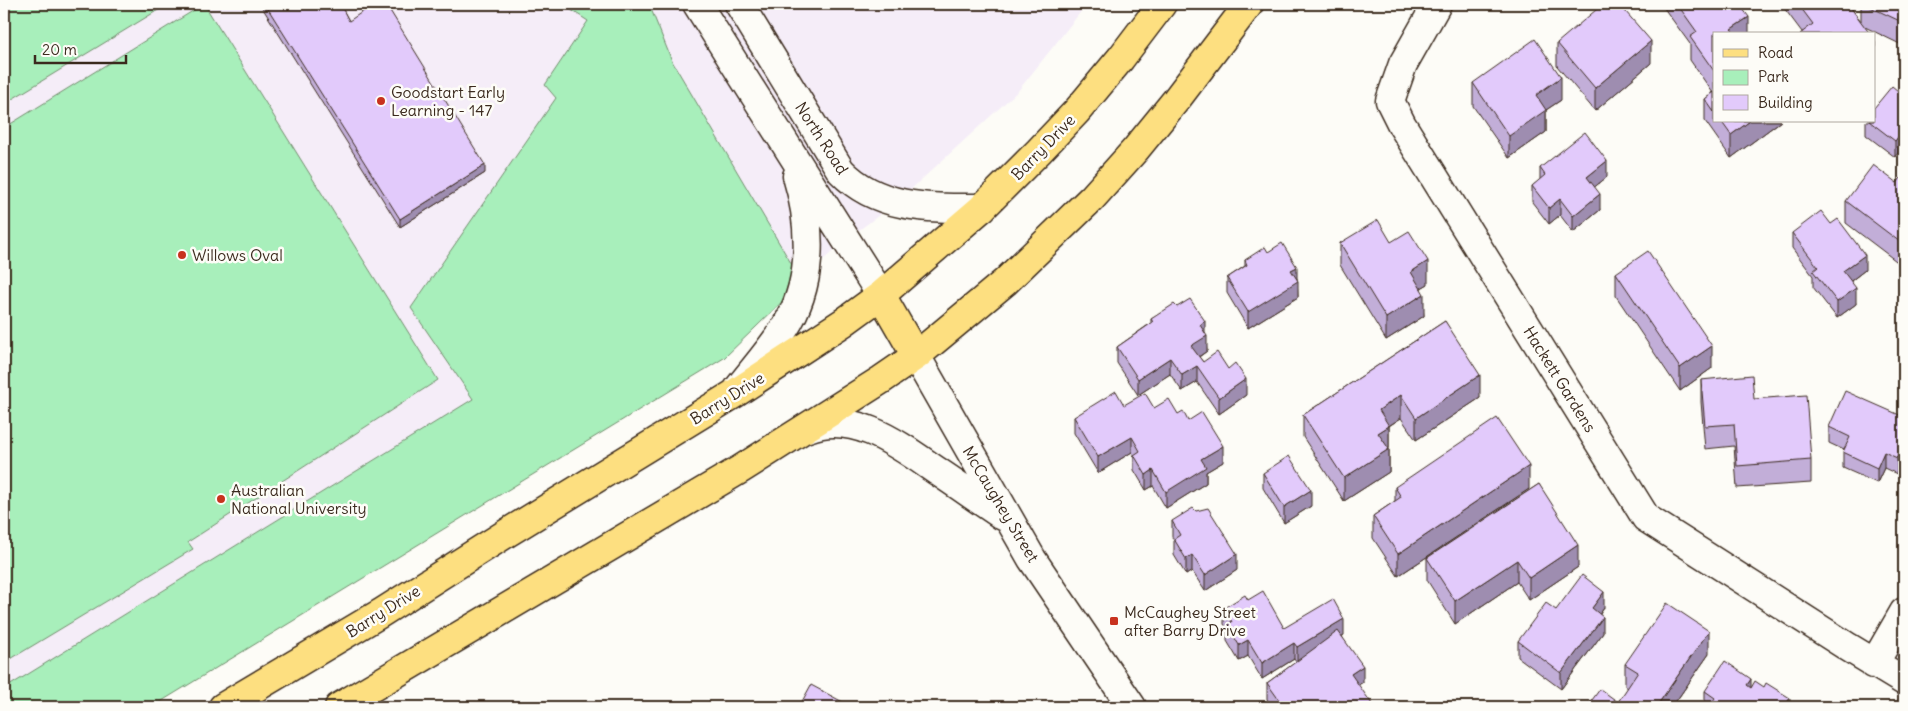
<svg xmlns="http://www.w3.org/2000/svg" width="1908" height="711" viewBox="0 0 1908 711" font-family="Delius,sans-serif">
<style>
.built{fill:#f5edf8}
.green{fill:#a8efbb;stroke:#728c6c}
.lines{fill:none;stroke-linecap:round;stroke-linejoin:round}
.street-casing{stroke:#3b2a1e;stroke-width:31}
.secondary-casing{stroke:#3b2a1e;stroke-width:31}
.primary-casing{stroke:#3b2a1e;stroke-width:31}
.street{stroke:#fdfcf7;stroke-width:28}
.secondary{stroke:#fdfcf7;stroke-width:28}
.primary{stroke:#fddf80;stroke-width:28}
.wall{fill:#c2aed8;stroke:#3b2a1e}
.shaded-wall{fill:#9e8db0;stroke:#3b2a1e}
.building{fill:#e2cafb;stroke:#3b2a1e}
.poi-dot{fill:#c8321e;stroke:#fdfcf7;stroke-width:2}
.labels{text-anchor:middle;dominant-baseline:central;stroke-width:5;stroke-linejoin:round;paint-order:stroke}
.poi-label{font-size:16px;fill:#3b2a1e;stroke:#fdfcf7;text-anchor:start}
.street-label{font-size:16px;fill:#3b2a1e;stroke:#fdfcf7}
</style>
<rect width="100%" height="100%" fill="#fdfcf7"/>
<filter id="ink" filterUnits="userSpaceOnUse"><feTurbulence type="fractalNoise" baseFrequency=".02" numOctaves="2"/><feDisplacementMap in="SourceGraphic" scale="10" xChannelSelector="R" yChannelSelector="G"/><feConvolveMatrix kernelMatrix="1 2 1 2 8 2 1 2 1" color-interpolation-filters="sRGB"/></filter>
<g filter="url(#ink)">
<path class="built" d="M4,4H1087L1018,91L897,202L859,230L784,292L4,707Z"/>
<path class="green" d="M4,4H168L4,104Z
M204,4L438,380L188,542L193,549L4,663V128Z
M562,4H649L672,61L798,275L787,297L724,358L152,707H4V689L473,399L411,308L556,98L545,85L588,21Z"/>
<g class="lines">
<g class="street-casing">
<path id="street" d="M697,4L881,295
M739,4L841,171C878,210 932,208 982,208
M1437,4L1403,64L1390,101L1402,125L1646,518L1848,647L1904,681
M738,389C755,367 775,345 789,321C814,277 811,222 797,176
M1874,664L1904,612"/>
</g>
<g class="secondary-casing">
<path id="secondary" d="M916,356L1032,559L1132,707
M808,428C855,409 903,448 940,473C961,487 982,502 1003,516"/>
</g>
<g class="primary-casing">
<path id="primary" d="M881,295L916,356
M223,707L381,613L507,533L734,394L844,322L881,295L982,208L1039,151L1077,111L1121,58L1162,4
M339,707L741,469L881,380L916,356L1005,282L1092,198L1136,149L1176,100L1249,4"/>
</g>
<use href="#street" class="street"/>
<use href="#secondary" class="secondary"/>
<use href="#primary" class="primary"/>
</g>
<path class="wall" d="M260,4H340L349,21L485,173L400,227Z
M1661,4H1739L1749,34H1714V121H1781L1731,158L1705,121V99L1713,93L1690,60V44Z
M1748,4H1760L1753,10Z
M1781,4H1848L1861,21V4H1904V46L1865,27L1802,32Z
M1557,43L1651,63L1595,111L1557,66Z
M1473,83L1561,100L1546,110V132L1509,158L1473,106Z
M1904,96L1895,157L1866,135V121H1874Z
M1540,168L1607,177L1594,187L1600,210L1573,232L1560,215L1549,224L1532,202V186L1540,180Z
M1904,174V267L1846,223V201L1897,183Z
M1792,233L1865,270L1851,281L1856,304L1837,318L1813,287V276L1792,248Z
M1391,242L1428,284L1421,288L1424,316L1386,340L1340,265V243Z
M1268,252L1297,278L1298,297L1248,328L1227,293V278L1245,266V260Z
M1616,273L1712,368L1680,391L1616,296Z
M1177,307L1205,333L1207,351L1199,357L1203,362L1246,395L1219,414L1197,382L1182,391L1170,374L1138,395L1117,363V347L1151,323V319Z
M1445,321L1480,398L1416,440L1401,418L1389,426V472L1344,501L1303,437V415Z
M1701,380L1754,399L1811,460V483L1737,488L1734,446L1705,449L1701,402Z
M1124,405L1154,408L1178,414L1223,462L1206,472V483L1166,508L1153,486L1146,490L1134,470V457L1132,452L1098,473L1074,433V417Z
M1904,417L1897,474L1884,468L1877,483L1843,468V452L1844,450L1829,443V427Z
M1263,473L1311,506L1284,523L1263,488Z
M1539,484L1578,567L1529,600L1517,582L1455,624L1427,580V558Z
M1395,487L1529,489L1398,576L1373,538V516L1395,501Z
M1172,521L1237,570L1205,591L1192,571L1186,575L1174,555V541L1172,537Z
M1248,600L1284,628L1344,635L1342,636L1363,682L1358,685L1372,707H1272L1267,699V683L1296,662L1294,659L1262,679L1248,656L1239,661L1227,641V629L1224,624V608Z
M1604,608L1600,614L1603,633L1561,689L1518,657V641L1556,610Z
M1709,654L1672,707H1587L1618,702L1628,688L1625,686V664Z
M1751,687L1790,707H1705V691Z"/>
<path class="shaded-wall" d="M1753,4H1760L1753,10Z
M1749,17V34H1731V29Z
M1651,41V63L1595,111V88Z
M1874,41H1875V63L1874,64Z
M1561,77V100L1546,110V132L1509,158V136L1536,95Z
M1750,121H1781L1731,158V135Z
M1904,129V145L1895,157V141Z
M1607,161V177L1587,193V177Z
M485,165V173L400,227V219Z
M1600,194V210L1573,232V216Z
M1560,199V215L1549,224V208Z
M1865,255V270L1843,287V271Z
M1428,261V284L1411,294V272Z
M1297,267V282L1298,281V297L1248,328V312L1291,270Z
M1856,288V304L1837,318V302Z
M1424,294V316L1386,340V318Z
M1205,321V337L1207,336V351L1191,362V346L1200,325Z
M1712,346V368L1680,391V368Z
M1170,358V374L1138,395V379Z
M1197,366V382L1182,391V375Z
M1480,375V398L1416,440V418Z
M1246,379V395L1219,414V398Z
M1401,395V418L1379,432V410Z
M1389,426V448L1378,456V433Z
M1132,437V452L1098,473V457Z
M1904,442V458L1897,474V458Z
M1223,446V462L1206,472V483L1166,508V492L1201,459Z
M1389,449V472L1344,501V478Z
M1884,452V468L1877,483V468Z
M1529,466V489L1398,576V554Z
M1153,470V486L1146,490V475Z
M1311,490V506L1284,523V507Z
M1578,545V567L1529,600V578Z
M1237,554V570L1205,591V575Z
M1192,555V571L1186,575V559Z
M1517,560V582L1455,624V601Z
M1604,592V608L1592,624V608Z
M1603,617V633L1561,689V673Z
M1344,619V635L1297,663V647Z
M1709,631V654L1672,707H1656Z
M1248,640V656L1239,661V645Z
M1294,643V659L1262,679V663Z
M1363,666V682L1351,690V674Z
M1751,679V695L1747,685Z
M1790,698V707H1784Z"/>
<path class="building" d="M265,4H340L349,21L374,4H384L389,9L485,165L400,219Z
M1603,4H1619L1651,41L1595,88L1557,43Z
M1677,4H1739L1749,17L1731,29L1735,34H1714V71L1690,37L1697,32Z
M1798,4H1848L1870,34H1800L1813,24Z
M1864,4H1904V23Z
M1535,39L1561,77L1536,95L1546,110L1509,136L1473,83Z
M1892,86L1904,96V129L1895,141L1869,121H1874V108Z
M1714,92V112L1705,99Z
M1721,121H1750L1731,135Z
M1585,132L1607,161L1587,177L1600,194L1573,216L1560,199L1549,208L1532,186L1545,175L1540,168Z
M1873,165L1897,183L1904,174V245L1846,201Z
M1821,211L1831,224L1838,219L1865,255L1843,271L1856,288L1837,302L1813,271L1818,267L1792,233Z
M1378,220L1391,242L1409,231L1428,261L1411,272L1424,294L1386,318L1340,243Z
M1282,243L1297,267L1291,270L1298,281L1248,312L1227,278L1247,265L1245,260L1265,247L1268,252Z
M1648,251L1712,346L1680,368L1616,273Z
M1190,299L1205,321L1200,325L1207,336L1191,346L1203,362L1217,352L1228,369L1235,363L1246,379L1219,398L1197,366L1182,375L1170,358L1138,379L1117,347L1153,322L1151,319L1174,304L1177,307Z
M1445,321L1480,375L1416,418L1401,395L1379,410L1389,426L1378,433L1389,449L1344,478L1303,415Z
M1752,375L1754,399L1806,395L1811,460L1737,466L1734,424L1705,426L1701,380Z
M1116,391L1124,405L1145,393L1154,408L1169,399L1178,414L1183,411L1188,421L1202,412L1223,446L1201,459L1206,467L1166,492L1153,470L1146,475L1134,455L1140,451L1132,437L1098,457L1074,417Z
M1845,391L1904,417V442L1897,458L1884,452L1877,468L1843,452L1850,437L1829,427Z
M1497,418L1529,466L1398,554L1373,516L1401,497L1395,487Z
M1289,456L1311,490L1284,507L1263,473Z
M1539,484L1578,545L1529,578L1517,560L1455,601L1427,558Z
M1193,508L1196,511L1208,508L1237,554L1205,575L1192,555L1186,559L1174,539L1180,535L1172,521Z
M1582,575L1604,592L1592,608L1603,617L1561,673L1518,641L1546,603L1556,610Z
M1263,591L1284,628L1333,599L1344,619L1297,647L1294,643L1262,663L1248,640L1239,645L1227,625L1232,622L1224,608L1245,595L1248,600Z
M1667,603L1709,631L1656,707H1587L1600,689L1618,702L1638,672L1625,664Z
M1338,631L1363,666L1351,674L1372,704L1368,707H1284L1267,683Z
M1725,661L1751,679L1747,685L1751,688L1755,681L1764,687L1766,683L1790,698L1784,707H1709L1715,698L1705,691Z
M811,685L852,707H799Z
M1824,704L1830,707H1823Z"/>
</g>
<g class="poi-dot">
<circle cx="381" cy="101" r="5"/>
<circle cx="182" cy="255" r="5"/>
<circle cx="221" cy="499" r="5"/>
<rect x="1109" y="616" width="10" height="10" rx="2.5"/>
</g>
<g class="labels">
<g class="poi-label">
<text x="391" y="92">Goodstart Early<tspan x="391" dy="18">Learning - 147</tspan></text>
<text x="192" y="255">Willows Oval</text>
<text x="231" y="490">Australian<tspan x="231" dy="18">National University</tspan></text>
<text x="1124" y="612">McCaughey Street<tspan x="1124" dy="18">after Barry Drive</tspan></text>
</g>
<g class="street-label">
<text transform="translate(822 138) rotate(57)">North Road</text>
<text transform="translate(1043 147) rotate(-46)">Barry Drive</text>
<text transform="translate(1560 379) rotate(58)">Hackett Gardens</text>
<text transform="translate(727 398) rotate(-32)">Barry Drive</text>
<text transform="translate(1001 504) rotate(59)">McCaughey Street</text>
<text transform="translate(383 611) rotate(-32)">Barry Drive</text>
</g>
</g>
<rect width="1908" height="711" fill="none" stroke="#fdfcf7" stroke-width="20"/>
<rect x="10" y="10" width="1888" height="691" fill="none" stroke="#3b2a1e" stroke-width="2" filter="url(#ink)"/>
<rect x="1713" y="32" width="162" height="90" fill="#fdfcf7" stroke="#afa8a0"/>
<rect x="1723" y="49" width="25" height="8" fill="#fddf80" stroke="#afa8a0"/>
<text x="1758" y="58" font-size="15" fill="#3b2a1e">Road</text>
<rect x="1723" y="70" width="25" height="15" fill="#a8efbb" stroke="#afa8a0"/>
<text x="1758" y="82" font-size="15" fill="#3b2a1e">Park</text>
<rect x="1723" y="95" width="25" height="15" fill="#e2cafb" stroke="#afa8a0"/>
<text x="1758" y="108" font-size="15" fill="#3b2a1e">Building</text>
<path d="M35 55v8h91v-8" fill="none" stroke="#3b2a1e" stroke-width="2.5"/>
<text x="42" y="55" font-size="15" fill="#3b2a1e" stroke="#fdfcf7" stroke-width="4" paint-order="stroke">20 m</text>
</svg>
